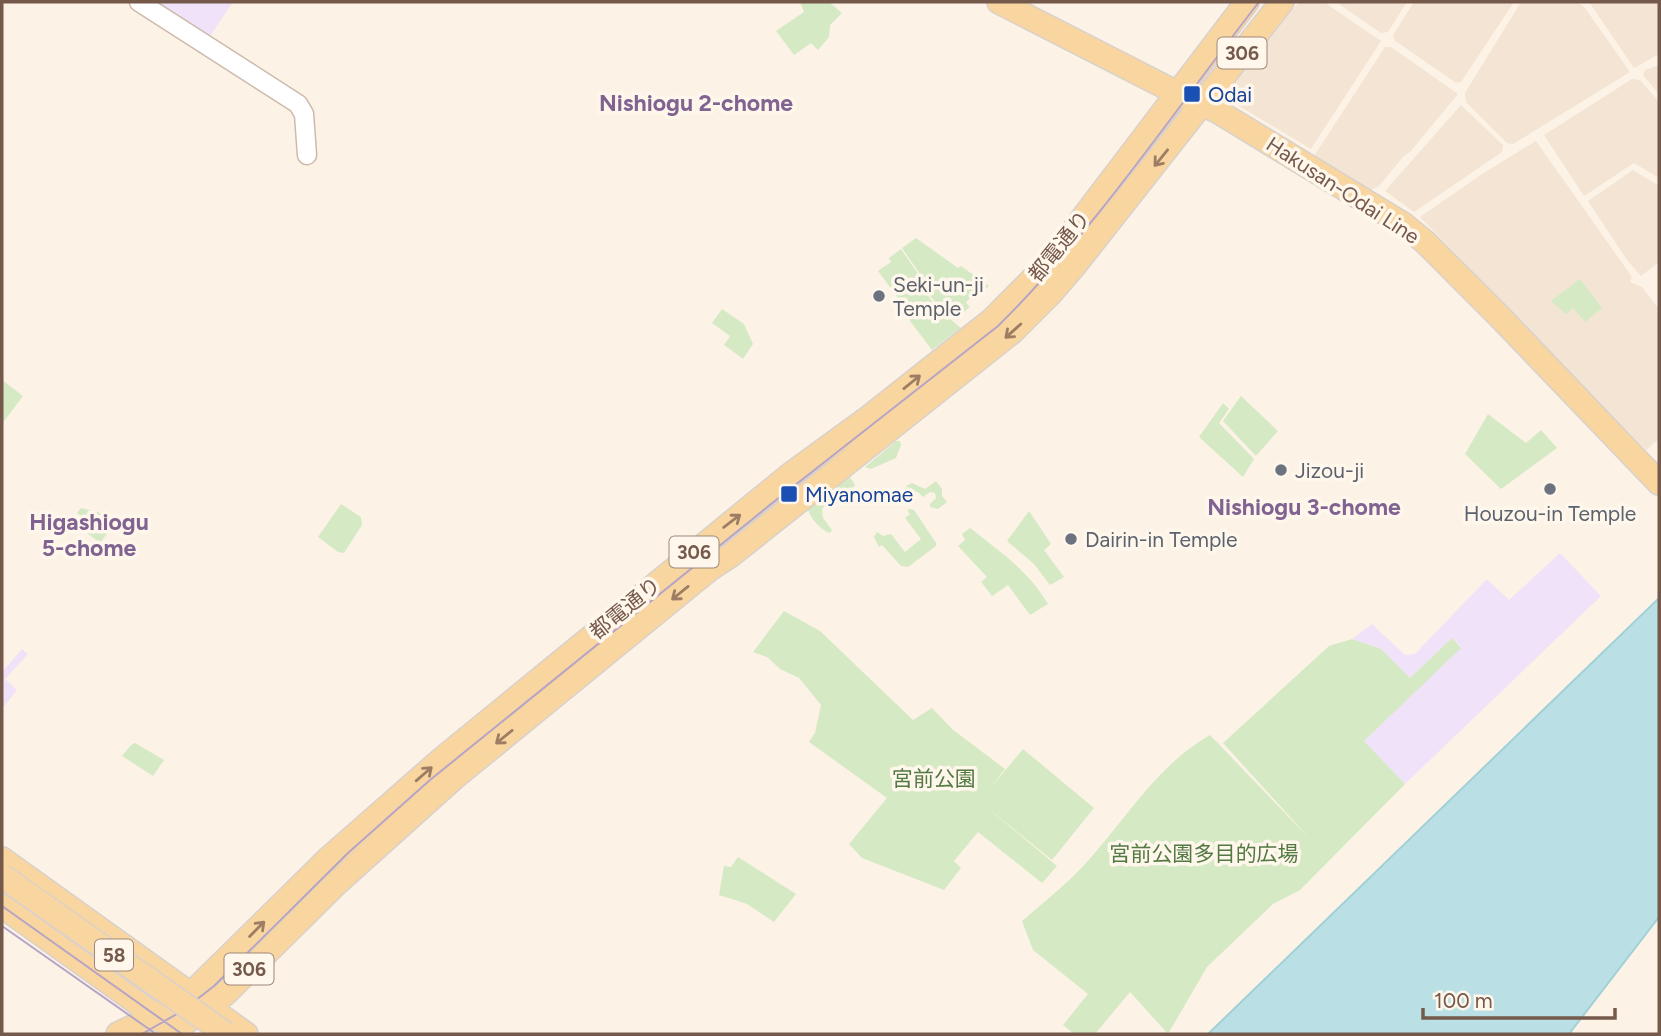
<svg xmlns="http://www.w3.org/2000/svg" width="1661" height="1036" viewBox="0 0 1661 1036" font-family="Figtree,'Noto Sans JP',sans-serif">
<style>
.residential{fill:#f3e4d4}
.education{fill:#f0e2f8}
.green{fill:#d4e9c4}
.water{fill:#bae0e5;stroke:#a1d0d7;stroke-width:2}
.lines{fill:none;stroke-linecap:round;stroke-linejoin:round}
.minor-casing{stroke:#cdbaac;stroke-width:21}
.major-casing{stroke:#d8d1cd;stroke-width:26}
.minor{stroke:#fff;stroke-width:18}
.major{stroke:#f9d6a0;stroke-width:23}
.tram{stroke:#b5a4c6;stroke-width:2}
.major-bridge-casing{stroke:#d8d1cd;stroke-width:26;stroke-linecap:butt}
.major-bridge{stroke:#f9d6a0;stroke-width:23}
.oneway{stroke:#9d7e64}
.transit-dot{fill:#1a4fb4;stroke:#fff7ec;stroke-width:2.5}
.worship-dot{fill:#6b7280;stroke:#fff7ec;stroke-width:2.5}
.labels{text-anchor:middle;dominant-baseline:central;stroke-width:7;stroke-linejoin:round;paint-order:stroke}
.shield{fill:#fff7ec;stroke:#9e887b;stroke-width:2}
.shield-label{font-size:19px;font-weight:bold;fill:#75594b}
.transit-label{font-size:21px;fill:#164399;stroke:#fff7ec;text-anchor:start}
.street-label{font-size:21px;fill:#75594b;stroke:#fff7ec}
.worship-label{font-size:21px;fill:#5b616d;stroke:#fff7ec;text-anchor:start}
.park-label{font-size:21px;fill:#547a43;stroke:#fff7ec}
.neighbourhood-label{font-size:23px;font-weight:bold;fill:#806391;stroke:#fff7ec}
</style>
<rect width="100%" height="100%" fill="#fcf3e6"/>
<path class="residential" d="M1299,2H1324L1381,41L1311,149L1234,103L1232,85Z
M1336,2H1407L1388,32L1381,33Z
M1414,2H1514L1461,82L1456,83L1394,40L1393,35Z
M1521,2H1578L1585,8L1630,72L1513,144L1507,143L1466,102L1465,93Z
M1589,2H1659V54L1634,68Z
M1385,47H1391L1458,94L1410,152L1403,157L1379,186L1371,190L1314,156Z
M1659,65V94L1643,75L1645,70Z
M1632,79L1640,80L1659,102V178L1634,163L1584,196L1544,135Z
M1461,105L1503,145L1502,152L1414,212L1385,191Z
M1536,141L1632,277L1630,282L1642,287L1659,309V439L1646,450L1420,217L1482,174Z
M1633,170L1659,186V262L1641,276L1627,260L1588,201Z"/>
<path class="education" d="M152,2H233L210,36L205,37Z
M1560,553L1601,596L1405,784L1364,741L1461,647L1452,638L1410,678L1381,649L1352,639L1372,624L1405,655L1415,654L1487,579L1509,600Z
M22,649L28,654L5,679L17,690L2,709V672Z"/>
<path class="green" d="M800,2H829L842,13L830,25L829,37L818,50L811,43L794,55L776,31L804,12Z
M916,238L958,268L961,266L989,286L982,292L976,289L966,303L970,307L954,320L940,308L924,288L922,277L902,248Z
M901,249L921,278L923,289L938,309L961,328L932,350L901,309L904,306L878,271L891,262L889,258Z
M1580,279L1602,308L1585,322L1573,308L1566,314L1551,301Z
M722,309L744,324L753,344L743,359L724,345L730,336L712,323Z
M2,380L23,396L2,424L3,384Z
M1241,396L1278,431L1256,456L1223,421Z
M1223,403L1229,409L1219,423L1254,459L1243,477L1199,437Z
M1488,414L1526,443L1541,430L1557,448L1501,489L1465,454Z
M896,441H900L901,445L896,458L871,469L865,467Z
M850,477L855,485L851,491L838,492L822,509L823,518L832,530L830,533C822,531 809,517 808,509L821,496Z
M936,481L942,489V496L947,502L938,509L930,507V504L936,498L935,493L930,492L923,497L918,492L908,491L906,486L912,483L925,489Z
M341,504L361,517L362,525L344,553L338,552L318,537Z
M81,508L98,512L114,524L100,543L87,533L93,525L77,513Z
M910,509L914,510L936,543V546L908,567L901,566L882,545L879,547L874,537L877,532L883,536L891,534L905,552L921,539L905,518L910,514L907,510Z
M1029,511L1051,544L1044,550L1064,577L1050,585L1034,564L1007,541Z
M970,528C999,551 1029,571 1048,604L1030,615L1008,585L992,596L981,582L987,577L958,546L965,540L962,534Z
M784,611L820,631L913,720L932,708L952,729L1005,769L989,790L1023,749L1094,808L1052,860L979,801L1057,866L1042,883L978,832L954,861L961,868L944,890L862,858L849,844L887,798L809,742L815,733L821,705L799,678L780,669L767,657L753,652Z
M1452,638L1461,648L1364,741L1405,784L1300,890L1273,904L1207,967L1168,1034L1130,992L1095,1034H1074L1063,1025L1088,994L1033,950L1022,921C1044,902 1067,884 1086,863C1126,819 1157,765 1210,735L1311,840L1223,743L1329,646L1352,639L1381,649L1410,678Z
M135,743L164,760L153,776L122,756L131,745Z
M738,857L796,894L774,922L747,904L719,895L724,866L731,867Z"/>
<path class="water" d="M1659,598V917L1569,1034H1208Z"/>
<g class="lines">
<g class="minor-casing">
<path id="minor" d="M139,2L298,104L304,114L307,155"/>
</g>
<g class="major-casing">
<path id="major" d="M999,2L1177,93L1217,111L1403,224L1425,242L1499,316L1659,483
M2,859L246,1034
M2,906L167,1024
M118,1034L155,1016L197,988L328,859L442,759L791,474L868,418L992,320L1035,277L1072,232L1247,2
M169,1034L225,994L337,883L455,777L711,568L731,555L1012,332L1051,293L1075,265L1282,2"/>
</g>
<use href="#minor" class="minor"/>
<use href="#major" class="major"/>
<path class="tram" d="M2,906L182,1034
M2,926L156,1034
M142,1034L182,1011L214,986L348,853L430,780L771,504L998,326C1096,229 1174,111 1259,2"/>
<g class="major-bridge-casing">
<path id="major-bridge" d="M2,876L226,1034"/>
</g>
<use href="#major-bridge" class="major-bridge"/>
</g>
<defs><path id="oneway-shaft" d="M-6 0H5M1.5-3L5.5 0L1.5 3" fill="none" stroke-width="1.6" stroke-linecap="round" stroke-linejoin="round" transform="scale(1.75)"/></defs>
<g class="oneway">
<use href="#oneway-shaft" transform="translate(1161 158) rotate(129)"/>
<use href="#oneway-shaft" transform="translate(1013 331) rotate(138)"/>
<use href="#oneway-shaft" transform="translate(912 382) rotate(-39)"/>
<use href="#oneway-shaft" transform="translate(732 521) rotate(-37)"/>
<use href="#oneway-shaft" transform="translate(680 593) rotate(141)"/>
<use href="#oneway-shaft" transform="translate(504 737) rotate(141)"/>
<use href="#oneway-shaft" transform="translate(424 774) rotate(-41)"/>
<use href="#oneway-shaft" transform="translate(257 929) rotate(-45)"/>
</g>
<g class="transit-dot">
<rect x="1183" y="85" width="18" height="18" rx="3.5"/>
<rect x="780" y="485" width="18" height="18" rx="3.5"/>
</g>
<g class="worship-dot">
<circle cx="879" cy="296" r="7"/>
<circle cx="1281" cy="470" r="7"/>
<circle cx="1550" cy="489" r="7"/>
<circle cx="1071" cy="539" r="7"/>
</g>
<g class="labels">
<g class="shield">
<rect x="1217.5" y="37.5" width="49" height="31" rx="5"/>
<rect x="669.5" y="536.5" width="49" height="31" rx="5"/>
<rect x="95" y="939.5" width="38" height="31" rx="5"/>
<rect x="224.5" y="953.5" width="49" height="31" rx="5"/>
</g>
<g class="shield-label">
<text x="1242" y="53">306</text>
<text x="694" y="552">306</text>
<text x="114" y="955">58</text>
<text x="249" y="969">306</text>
</g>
<g class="transit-label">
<text x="1208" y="94">Odai</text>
<text x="805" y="494">Miyanomae</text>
</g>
<g class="street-label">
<text transform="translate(1343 190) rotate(33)">Hakusan-Odai Line</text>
<text transform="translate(1059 246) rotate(-51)">都電通り</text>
<text transform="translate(625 608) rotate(-39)">都電通り</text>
</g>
<g class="worship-label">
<text x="893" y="284">Seki-un-ji<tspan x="893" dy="24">Temple</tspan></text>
<text x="1295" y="470">Jizou-ji</text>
<text x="1550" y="513" text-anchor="middle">Houzou-in Temple</text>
<text x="1085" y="539">Dairin-in Temple</text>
</g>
<g class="park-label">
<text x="934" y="778">宮前公園</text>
<text x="1204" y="853">宮前公園多目的広場</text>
</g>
<g class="neighbourhood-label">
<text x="696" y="103">Nishiogu 2-chome</text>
<text x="1304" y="507">Nishiogu 3-chome</text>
<text x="89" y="522">Higashiogu<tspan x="89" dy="26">5-chome</tspan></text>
</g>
</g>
<rect width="1661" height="1036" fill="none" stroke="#75594b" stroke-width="7"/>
<path d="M1423 1008v10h192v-10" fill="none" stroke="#75594b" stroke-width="3.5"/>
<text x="1434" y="1008" font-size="21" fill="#75594b" stroke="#fff7ec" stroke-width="5" paint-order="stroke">100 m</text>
</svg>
